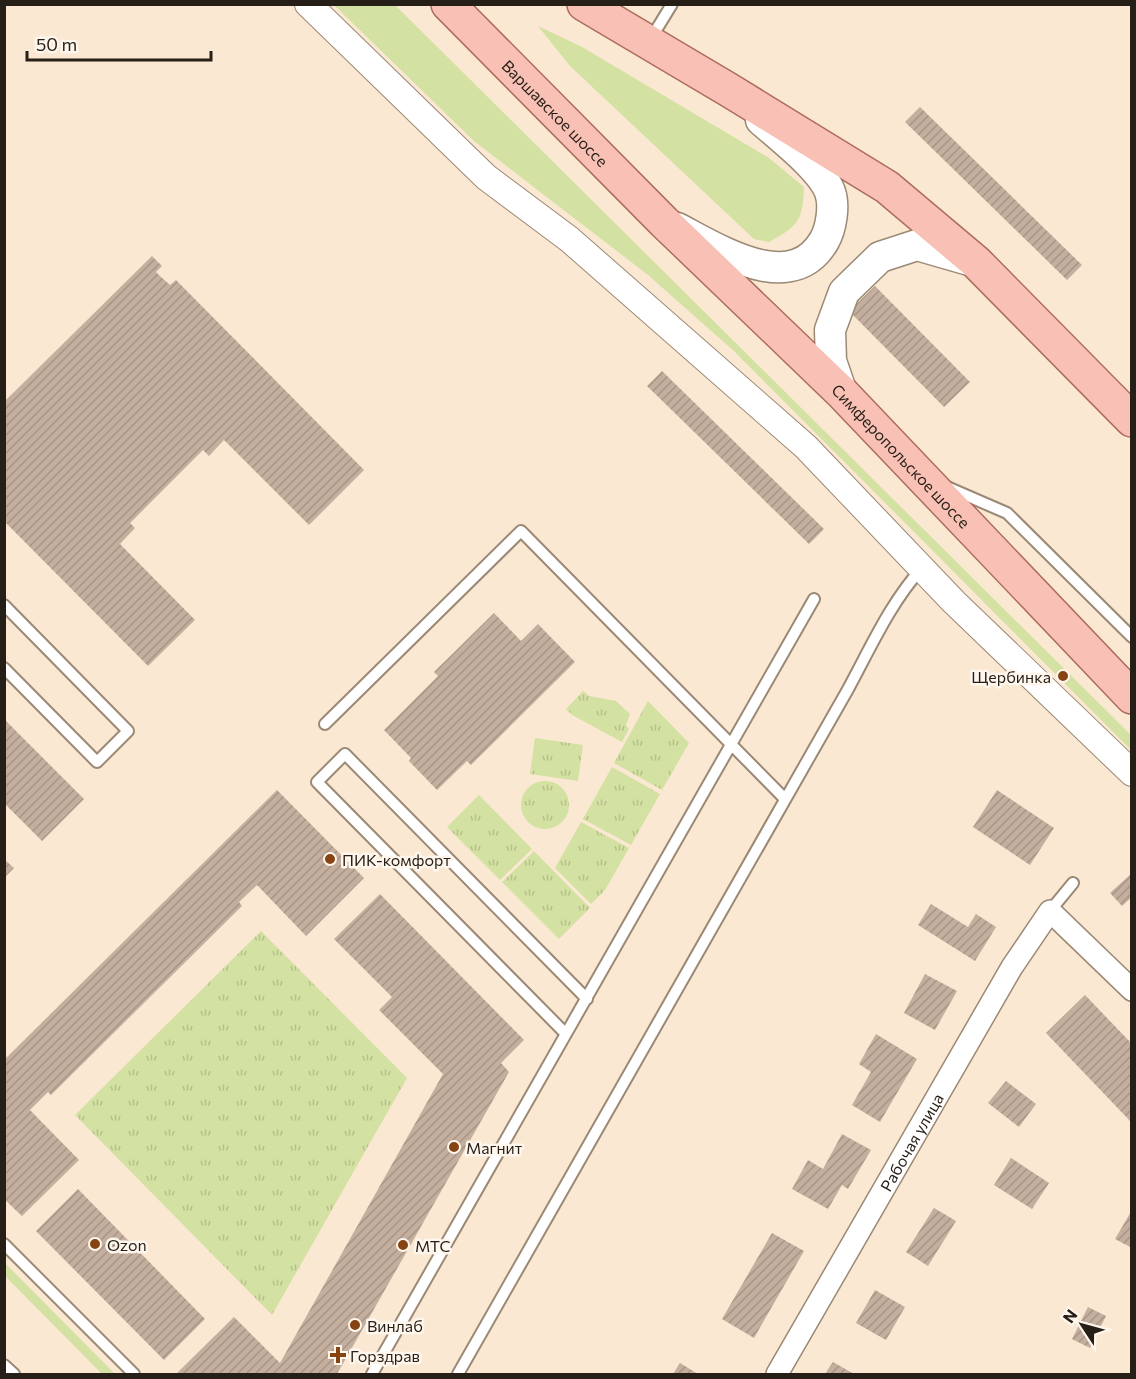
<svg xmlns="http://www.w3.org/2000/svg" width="1136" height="1379" viewBox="0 0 1136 1379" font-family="Commissioner,sans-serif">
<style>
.grass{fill:#d3e1a2}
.park{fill:url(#park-tufts)}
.building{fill:url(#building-hatch)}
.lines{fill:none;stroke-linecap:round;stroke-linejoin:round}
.service-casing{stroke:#9b8975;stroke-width:14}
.minor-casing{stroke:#9b8975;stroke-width:24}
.tertiary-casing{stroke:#9b8975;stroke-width:28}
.secondary-casing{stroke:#9b8975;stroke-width:33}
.primary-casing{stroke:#ad6d5d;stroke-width:36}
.service{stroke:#fff;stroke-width:10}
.minor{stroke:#fff;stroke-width:21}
.tertiary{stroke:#fff;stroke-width:26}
.secondary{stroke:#fff;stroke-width:30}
.primary{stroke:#f9c1b5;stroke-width:33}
.poi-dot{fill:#864413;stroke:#fff7ee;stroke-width:2}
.labels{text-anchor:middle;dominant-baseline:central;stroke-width:5;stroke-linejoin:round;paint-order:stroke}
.street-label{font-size:16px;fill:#261f17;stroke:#fff7ee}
.poi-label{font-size:16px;fill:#261f17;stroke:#fff7ee;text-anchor:start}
</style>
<defs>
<pattern id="park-tufts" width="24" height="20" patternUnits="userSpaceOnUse" patternTransform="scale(1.5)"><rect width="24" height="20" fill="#d3e1a2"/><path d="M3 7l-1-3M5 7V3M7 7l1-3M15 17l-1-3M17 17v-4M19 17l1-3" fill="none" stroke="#b5c18b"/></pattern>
<pattern id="building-hatch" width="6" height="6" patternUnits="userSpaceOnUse" patternTransform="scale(1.5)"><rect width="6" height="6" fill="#c4ae9d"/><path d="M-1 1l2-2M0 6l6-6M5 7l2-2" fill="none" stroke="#a89586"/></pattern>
</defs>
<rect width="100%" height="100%" fill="#fbe8d2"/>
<path class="grass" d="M334,5H395L1131,735V750L735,352L648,275L474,141Z
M538,26L582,47L769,158L804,187C803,221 798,226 769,242L754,239L570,66Z
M4,1263H5L115,1374H102L5,1276Z"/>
<path class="park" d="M583,691L589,696L616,701L630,714L626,725L629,729L622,742L572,715L566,709Z
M648,701L689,743L662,790L614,763Z
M535,738L583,745L578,781L530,774Z
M612,767L660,794L631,845L583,819Z
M521 805a24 24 0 1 1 48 0a24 24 0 1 1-48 0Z
M479,795L532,849L500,880L447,827Z
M581,822L629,848L605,890L591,904L555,868Z
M534,851L590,908L559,939L502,882Z
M261,931L407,1078L272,1315L75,1115Z"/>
<path class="building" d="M920,107L1082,265L1067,280L905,122Z
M152,256L162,266L156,272L161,277L170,285L176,280L364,470L309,525L224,440L209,456L203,450L130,523L135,528L120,544L195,620L148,666L4,521V402Z
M875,286L970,382L944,407L849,311Z
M662,371L824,529L809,544L647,386Z
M494,613L521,641L538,624L575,662L471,765L467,761L437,790L409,761L411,758L384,730L438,676L434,672Z
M4,719L84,799L42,841L4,803Z
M277,790L364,878L306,936L257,885L239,902L242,906L51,1095L48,1092L30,1110L79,1160L22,1216L4,1199V1060Z
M997,790L1054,828L1030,865L973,827Z
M4,859L14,868L4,878Z
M1132,873V897L1122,906L1110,893Z
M380,894L524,1040L501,1063L509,1072L337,1374H178L177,1373L234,1317L280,1363L443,1074L379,1010L392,997L334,939Z
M931,904L968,927L976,914L996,927L975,961L918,925Z
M925,974L957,991L935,1030L904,1013Z
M1085,995L1132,1044V1123L1046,1033Z
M876,1034L917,1059L880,1122L852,1105L871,1072L859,1064Z
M1006,1081L1036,1104L1019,1127L988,1103Z
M842,1134L871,1150L848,1189L842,1185L828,1209L792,1189L808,1160L823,1169Z
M1011,1158L1049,1183L1032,1209L994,1185Z
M78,1189L205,1319L164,1360L36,1231Z
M934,1208L956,1221L928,1266L906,1252Z
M1132,1210V1248L1115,1239Z
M772,1233L804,1251L754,1338L722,1319Z
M875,1290L905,1307L886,1340L856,1323Z
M1088,1307L1106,1316L1090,1348L1072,1339Z
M833,1362L854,1374H825Z
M680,1363L698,1374H673Z"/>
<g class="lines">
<g class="service-casing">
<path id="service" d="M650,40L672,4
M947,487L1007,513L1132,637
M4,605L128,731L97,762L4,668
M325,724L521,531L785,799
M1050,911L1073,883
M566,1034L317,782L345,754L587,999
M4,1244L134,1374
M4,1365L14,1374
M372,1374L814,599
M458,1374L847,691C870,649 890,603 922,568"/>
</g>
<g class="minor-casing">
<g id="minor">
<path id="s1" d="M777,1374L1012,967L1050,911L1132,990"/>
</g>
</g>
<g class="tertiary-casing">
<path id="tertiary" d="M308,4L486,177L569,239L806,447L954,602L1132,773"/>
</g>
<g class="secondary-casing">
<path id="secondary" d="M677,228C718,249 791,297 824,241C831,229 835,206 830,192C822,169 780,137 761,120
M842,393L831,361L830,330L844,292L880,257L917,245L976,262"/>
</g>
<g class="primary-casing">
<g id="primary">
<path id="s2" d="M448,4L664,222L842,393L1132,697"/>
<path d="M584,4L729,90L887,187L976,262L1132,420"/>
</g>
</g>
<use href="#service" class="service"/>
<use href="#minor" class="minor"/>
<use href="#tertiary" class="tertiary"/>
<use href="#secondary" class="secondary"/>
<use href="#primary" class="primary"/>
</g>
<g class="poi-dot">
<circle cx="1063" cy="676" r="6"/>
<circle cx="330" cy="859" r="6"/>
<circle cx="454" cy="1147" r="6"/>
<circle cx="95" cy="1244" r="6"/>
<circle cx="403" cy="1245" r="6"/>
<circle cx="355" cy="1325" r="6"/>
<path d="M335 1346h6v6h6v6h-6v6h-6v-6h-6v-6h6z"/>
</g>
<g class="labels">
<g class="street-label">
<text stroke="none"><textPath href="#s2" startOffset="153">Варшавское шоссе</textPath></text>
<text stroke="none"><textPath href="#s2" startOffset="640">Симферопольское шоссе</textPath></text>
<text stroke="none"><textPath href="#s1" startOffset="268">Рабочая улица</textPath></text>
</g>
<g class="poi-label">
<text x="1051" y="676" text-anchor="end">Щербинка</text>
<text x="342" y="859">ПИК-комфорт</text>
<text x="466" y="1147">Магнит</text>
<text x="107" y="1244">Ozon</text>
<text x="415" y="1245">МТС</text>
<text x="367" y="1325">Винлаб</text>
<text x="350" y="1355">Горздрав</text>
</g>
</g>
<rect width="1136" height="1379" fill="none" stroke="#261f17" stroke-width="12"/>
<g transform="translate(1082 1325) rotate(306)" stroke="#fff7ee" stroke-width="4.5" paint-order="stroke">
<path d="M0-4.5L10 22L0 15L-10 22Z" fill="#261f17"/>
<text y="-9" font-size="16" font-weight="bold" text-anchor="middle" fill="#261f17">N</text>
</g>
<path d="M27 51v9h184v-9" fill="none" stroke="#261f17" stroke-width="3"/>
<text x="36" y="51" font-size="18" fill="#261f17" stroke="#fff7ee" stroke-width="4.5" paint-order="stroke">50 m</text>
</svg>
